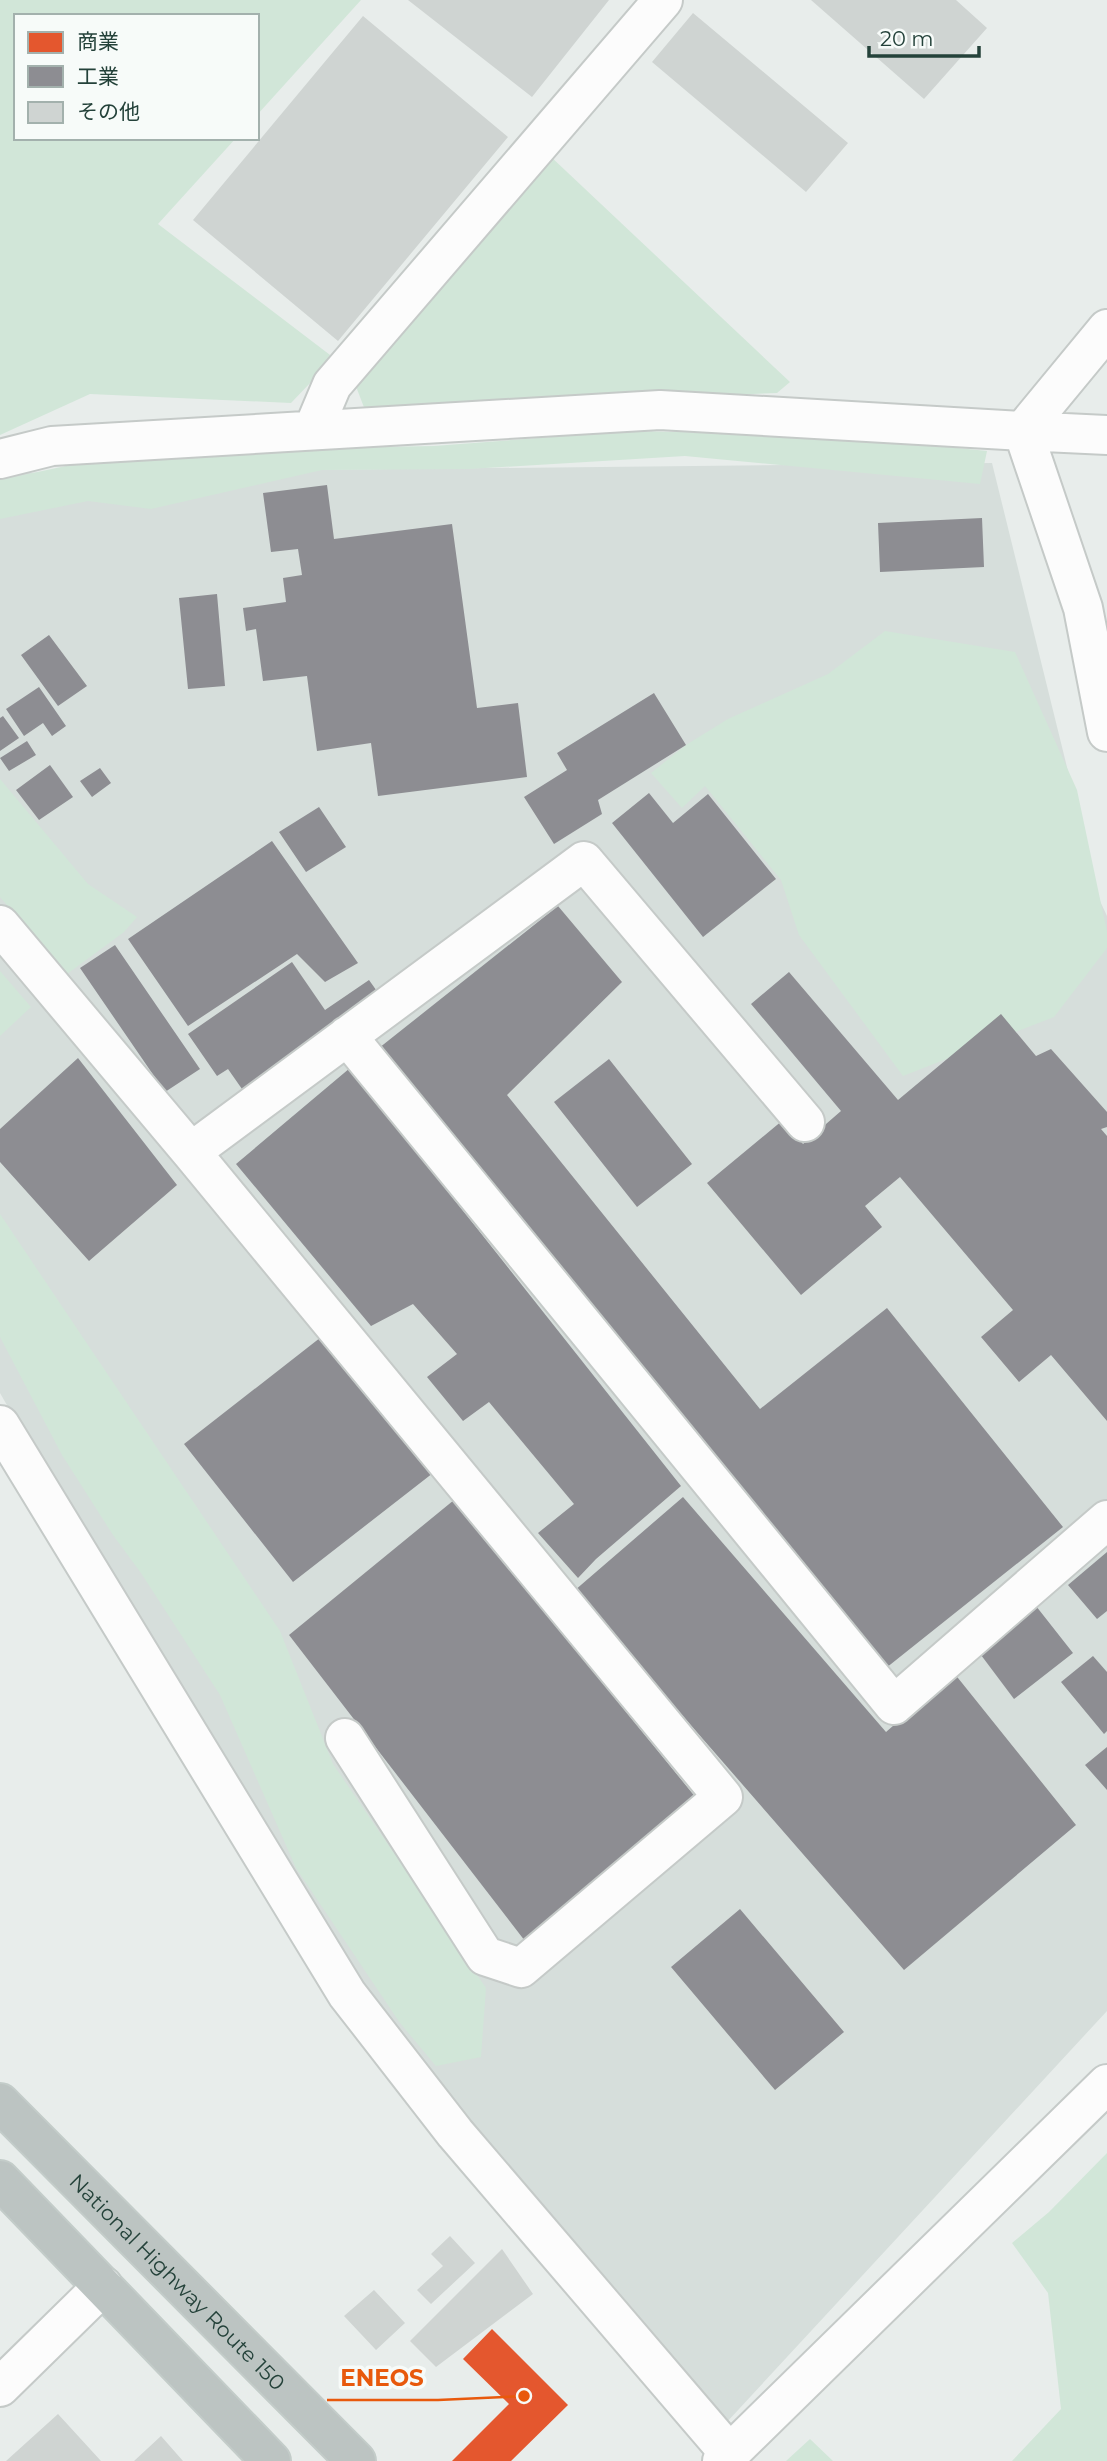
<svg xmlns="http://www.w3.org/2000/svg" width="1107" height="2461" viewBox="0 0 1107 2461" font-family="Montserrat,'Noto Sans JP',sans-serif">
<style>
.built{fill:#d6dedb}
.green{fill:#d1e6d8}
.shops{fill:#e4572e}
.industry{fill:#8d8d92}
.building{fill:#cfd4d2}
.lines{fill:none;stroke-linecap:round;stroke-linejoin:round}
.minor-casing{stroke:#c5cac8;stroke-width:42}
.highway-casing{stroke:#c3ccc9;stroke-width:42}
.minor{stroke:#fcfcfc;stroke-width:38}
.highway{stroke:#bcc4c2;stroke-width:38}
.labels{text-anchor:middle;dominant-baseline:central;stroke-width:7;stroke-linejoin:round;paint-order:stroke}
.street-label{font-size:21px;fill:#24423a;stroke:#f7fbf9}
.leader{fill:none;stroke:#e8590c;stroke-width:2.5}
.callout-dot{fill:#e8590c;stroke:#f7fbf9;stroke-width:2.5}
.callout-label{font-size:23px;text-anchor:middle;font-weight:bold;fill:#e8590c;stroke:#f7fbf9;stroke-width:7;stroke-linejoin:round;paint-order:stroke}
</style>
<rect width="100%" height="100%" fill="#e8edeb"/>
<path class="built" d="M992,463L1100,901L1107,916V2011L714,2436L316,1945L0,1393V473Z"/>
<path class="green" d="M0,0H361L257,115V16H16V138H236L158,224L334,358L291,403L90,394L0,435Z
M549,155L790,382L777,393L365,410L352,376Z
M631,431L833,435L987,451L980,484L685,456L469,469L322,470L151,509L88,501L0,519V480L108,457L266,449L434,446Z
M885,631L1015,652L1077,790L1107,932V948L1054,1017L903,1076L799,935L781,880L705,786L682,808L651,773L686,745L728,719L828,674Z
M0,779L88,884L137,917L124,932L67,974L0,897Z
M0,971L31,1007L0,1036Z
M0,1214L280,1631L333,1764L486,1988L481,2057L436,2066L400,2023L296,1868L220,1695L141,1573L113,1535L62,1455L0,1337Z
M1107,2153V2461H1012L1061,2409L1048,2293L1012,2243L1049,2212Z
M810,2439L833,2461H786Z"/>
<path class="shops" d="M492,2329L568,2405L511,2461H452L509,2404L463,2359Z"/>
<path class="industry" d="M327,485L334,539L452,524L477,708L518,703L527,777L378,796L371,743L317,751L307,676L263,681L256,629L246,631L243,608L286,602L283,578L302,575L298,549L271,552L263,493Z
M982,518L984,567L880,572L878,523Z
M217,594L225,686L188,689L179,598Z
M49,635L87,686L58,706L21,655Z
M39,687L66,726L52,736L43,723L24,736L6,709Z
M654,693L686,745L598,800L602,814L554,844L524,797L567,770L557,753Z
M3,716L19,738L0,751V718Z
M27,741L36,755L9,771L0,758Z
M50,765L73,797L39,820L16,790Z
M100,768L111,783L92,797L80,781Z
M649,793L673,823L708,794L776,879L703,937L612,823Z
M319,807L346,847L306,872L279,832Z
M272,841L358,963L325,982L297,954L188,1026L128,939Z
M558,906L622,982L507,1095L760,1409L887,1308L1063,1527L881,1672L379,1048Z
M115,945L200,1069L165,1092L80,968Z
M292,962L325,1010L369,980L379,994L242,1089L228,1069L217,1076L188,1034Z
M789,972L898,1100L1001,1014L1036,1056L1051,1049L1107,1112V1127L1101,1129L1107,1136V1421L1051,1355L1019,1382L981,1337L1013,1310L900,1177L865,1206L882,1227L801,1295L707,1183L783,1120L803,1144L841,1111L751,1004Z
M78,1058L177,1185L89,1261L0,1162V1129Z
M609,1059L692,1164L637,1207L554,1102Z
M350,1068L681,1486L596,1559L578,1578L538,1533L574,1504L489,1402L463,1421L427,1377L457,1354L413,1304L371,1326L236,1164Z
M325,1334L433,1473L293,1582L184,1444Z
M683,1497L886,1732L954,1673L1076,1825L904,1970L574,1591Z
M454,1500L701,1804L525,1941L289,1635Z
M1107,1552V1611L1097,1619L1068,1585Z
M1036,1606L1073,1653L1014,1699L978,1651Z
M1093,1656L1107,1672V1731L1104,1734L1061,1682Z
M1107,1747V1790L1085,1765Z
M740,1909L844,2032L775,2090L671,1967Z"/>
<path class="building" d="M408,0H609L532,97Z
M811,0H956L987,28L924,99Z
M693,13L848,143L806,192L652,62Z
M363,16L508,137L338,341L193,220Z
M450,2236L475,2263L431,2304L417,2290L443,2266L431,2254Z
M502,2249L533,2294L436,2367L410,2341Z
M374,2290L405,2323L376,2350L344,2316Z
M58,2414L101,2461H6Z
M161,2436L183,2461H134Z"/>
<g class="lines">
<g class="minor-casing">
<path id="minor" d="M313,430L332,385L663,0
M1107,435L1023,431L1083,608L1107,732
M0,459L52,446L660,410L1023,431L1107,329
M0,925L191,1152L723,1797L521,1968L485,1956L345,1738
M347,1036L894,1705L1107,1520
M191,1152L584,861L805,1122
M0,1425L347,1994L455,2133L730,2454
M0,2387L103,2286
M722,2461L1107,2084"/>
</g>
<g class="highway-casing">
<g id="highway">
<path id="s1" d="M0,2103L356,2461"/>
<path d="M0,2180L271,2461"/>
</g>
</g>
<use href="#minor" class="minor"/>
<use href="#highway" class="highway"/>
</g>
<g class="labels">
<g class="street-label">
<text stroke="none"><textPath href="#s1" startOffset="252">National Highway Route 150</textPath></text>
</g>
</g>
<path class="leader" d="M524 2396L438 2400H327"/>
<circle class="callout-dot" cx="524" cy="2396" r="7"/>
<g class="callout-label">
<text x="382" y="2386">ENEOS</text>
</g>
<rect x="14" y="14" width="245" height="126" fill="#f7fbf9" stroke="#a3b1ad" stroke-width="2"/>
<rect x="28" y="32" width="35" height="21" fill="#e4572e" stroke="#a3b1ad" stroke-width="2"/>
<text x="77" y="49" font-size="21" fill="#24423a">商業</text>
<rect x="28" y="66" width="35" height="21" fill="#8d8d92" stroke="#a3b1ad" stroke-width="2"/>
<text x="77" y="84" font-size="21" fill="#24423a">工業</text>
<rect x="28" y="102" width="35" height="21" fill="#cfd4d2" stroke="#a3b1ad" stroke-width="2"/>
<text x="77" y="119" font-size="21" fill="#24423a">その他</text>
<path d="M869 46v10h110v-10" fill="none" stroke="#24423a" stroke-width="3.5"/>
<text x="880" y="46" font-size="21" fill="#24423a" stroke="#f7fbf9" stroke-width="5" paint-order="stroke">20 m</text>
</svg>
